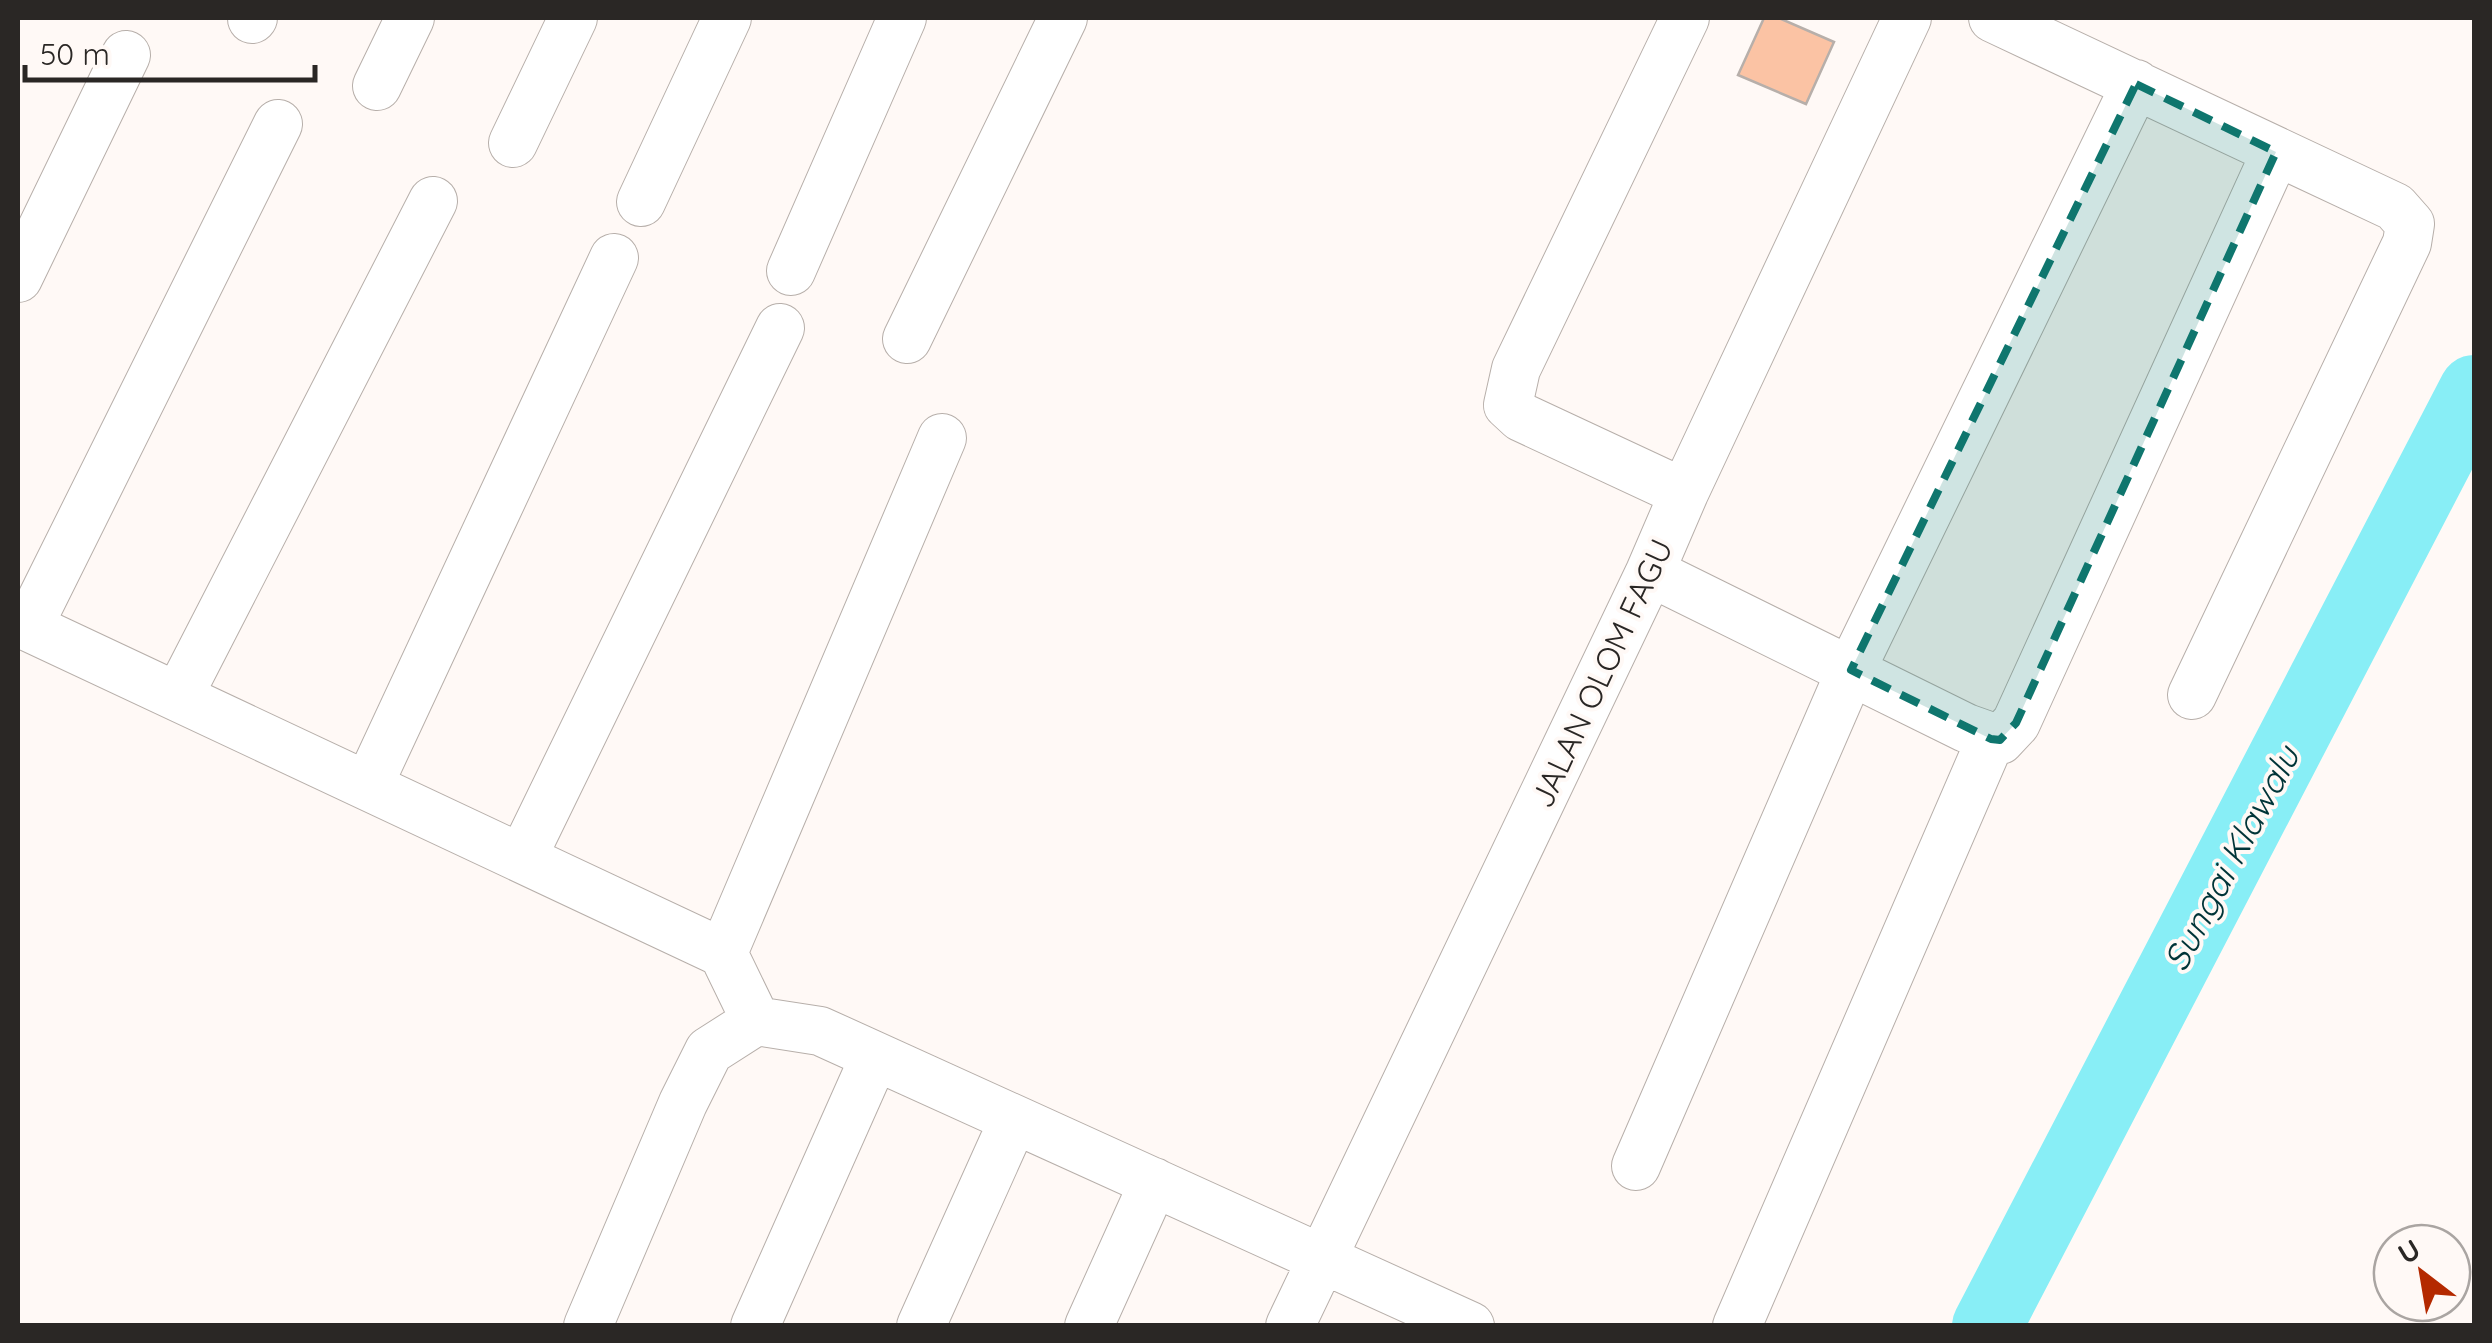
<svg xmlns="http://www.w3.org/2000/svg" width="2492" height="1343" viewBox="0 0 2492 1343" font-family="Quicksand,sans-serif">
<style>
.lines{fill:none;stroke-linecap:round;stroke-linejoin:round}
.river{stroke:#88eef6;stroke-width:70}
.building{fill:#fbc3a4;stroke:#b7afaa;stroke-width:2.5}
.minor-casing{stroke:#b7afaa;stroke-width:50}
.minor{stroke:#fff;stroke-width:48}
.marked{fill:#0f766e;fill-opacity:0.2;stroke:#0f766e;stroke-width:8;stroke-dasharray:20 12;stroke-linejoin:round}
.labels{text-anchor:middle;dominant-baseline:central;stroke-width:8;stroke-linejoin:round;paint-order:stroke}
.street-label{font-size:32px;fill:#2a2725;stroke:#fff9f6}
.water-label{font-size:35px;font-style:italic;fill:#003438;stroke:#fff9f6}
</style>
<rect width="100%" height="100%" fill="#fff9f6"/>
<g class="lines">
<path class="river" d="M1987,1326L2474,390"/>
</g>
<path class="building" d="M1764,18H1779L1834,42L1806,104L1738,75Z"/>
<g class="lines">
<g class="minor-casing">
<path id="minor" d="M1993,18L2395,207L2410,224L2407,243L2192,695
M252,19L253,18
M377,86L410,18
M513,143L573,18
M641,202L727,18
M791,271L902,18
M18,278L126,55
M907,339L1063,18
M1684,493L1521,417L1508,405L1516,369L1685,18
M1650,572L1966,728L2000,740L2016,723L2276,152
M18,622L723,953L756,1021
M28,627L278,124
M178,697L433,201
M368,786L614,258
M522,858L780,328
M723,953L942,438
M1636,1166L1851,670L2136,84
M588,1326L683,1103L709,1051L756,1021L820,1031L1470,1326
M755,1326L875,1056
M921,1326L1014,1119
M1089,1326L1154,1182
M1290,1326L1650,572L1684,493L1907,18
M1737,1326L1991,739"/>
</g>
<use href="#minor" class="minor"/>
</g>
<path class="marked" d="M2136,84L2276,152L2016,723L2000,740L1991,739L1851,670Z"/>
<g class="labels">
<g class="street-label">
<text transform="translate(1601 673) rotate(-65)">JALAN OLOM FAGU</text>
</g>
<g class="water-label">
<text transform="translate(2231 858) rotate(-62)">Sungai Klawalu</text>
</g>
</g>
<rect width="2492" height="1343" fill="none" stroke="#2a2725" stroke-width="40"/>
<g transform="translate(2422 1273) rotate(329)"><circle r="48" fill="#fff9f6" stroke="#aaa5a2" stroke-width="2.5"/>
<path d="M0-8L18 38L0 25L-18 38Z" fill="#b42900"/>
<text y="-15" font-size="28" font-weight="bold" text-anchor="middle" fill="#2a2725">U</text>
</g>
<path d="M25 65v15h290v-15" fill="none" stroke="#2a2725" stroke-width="5"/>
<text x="40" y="65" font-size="30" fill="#2a2725" stroke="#fff9f6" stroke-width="8" paint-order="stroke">50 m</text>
</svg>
